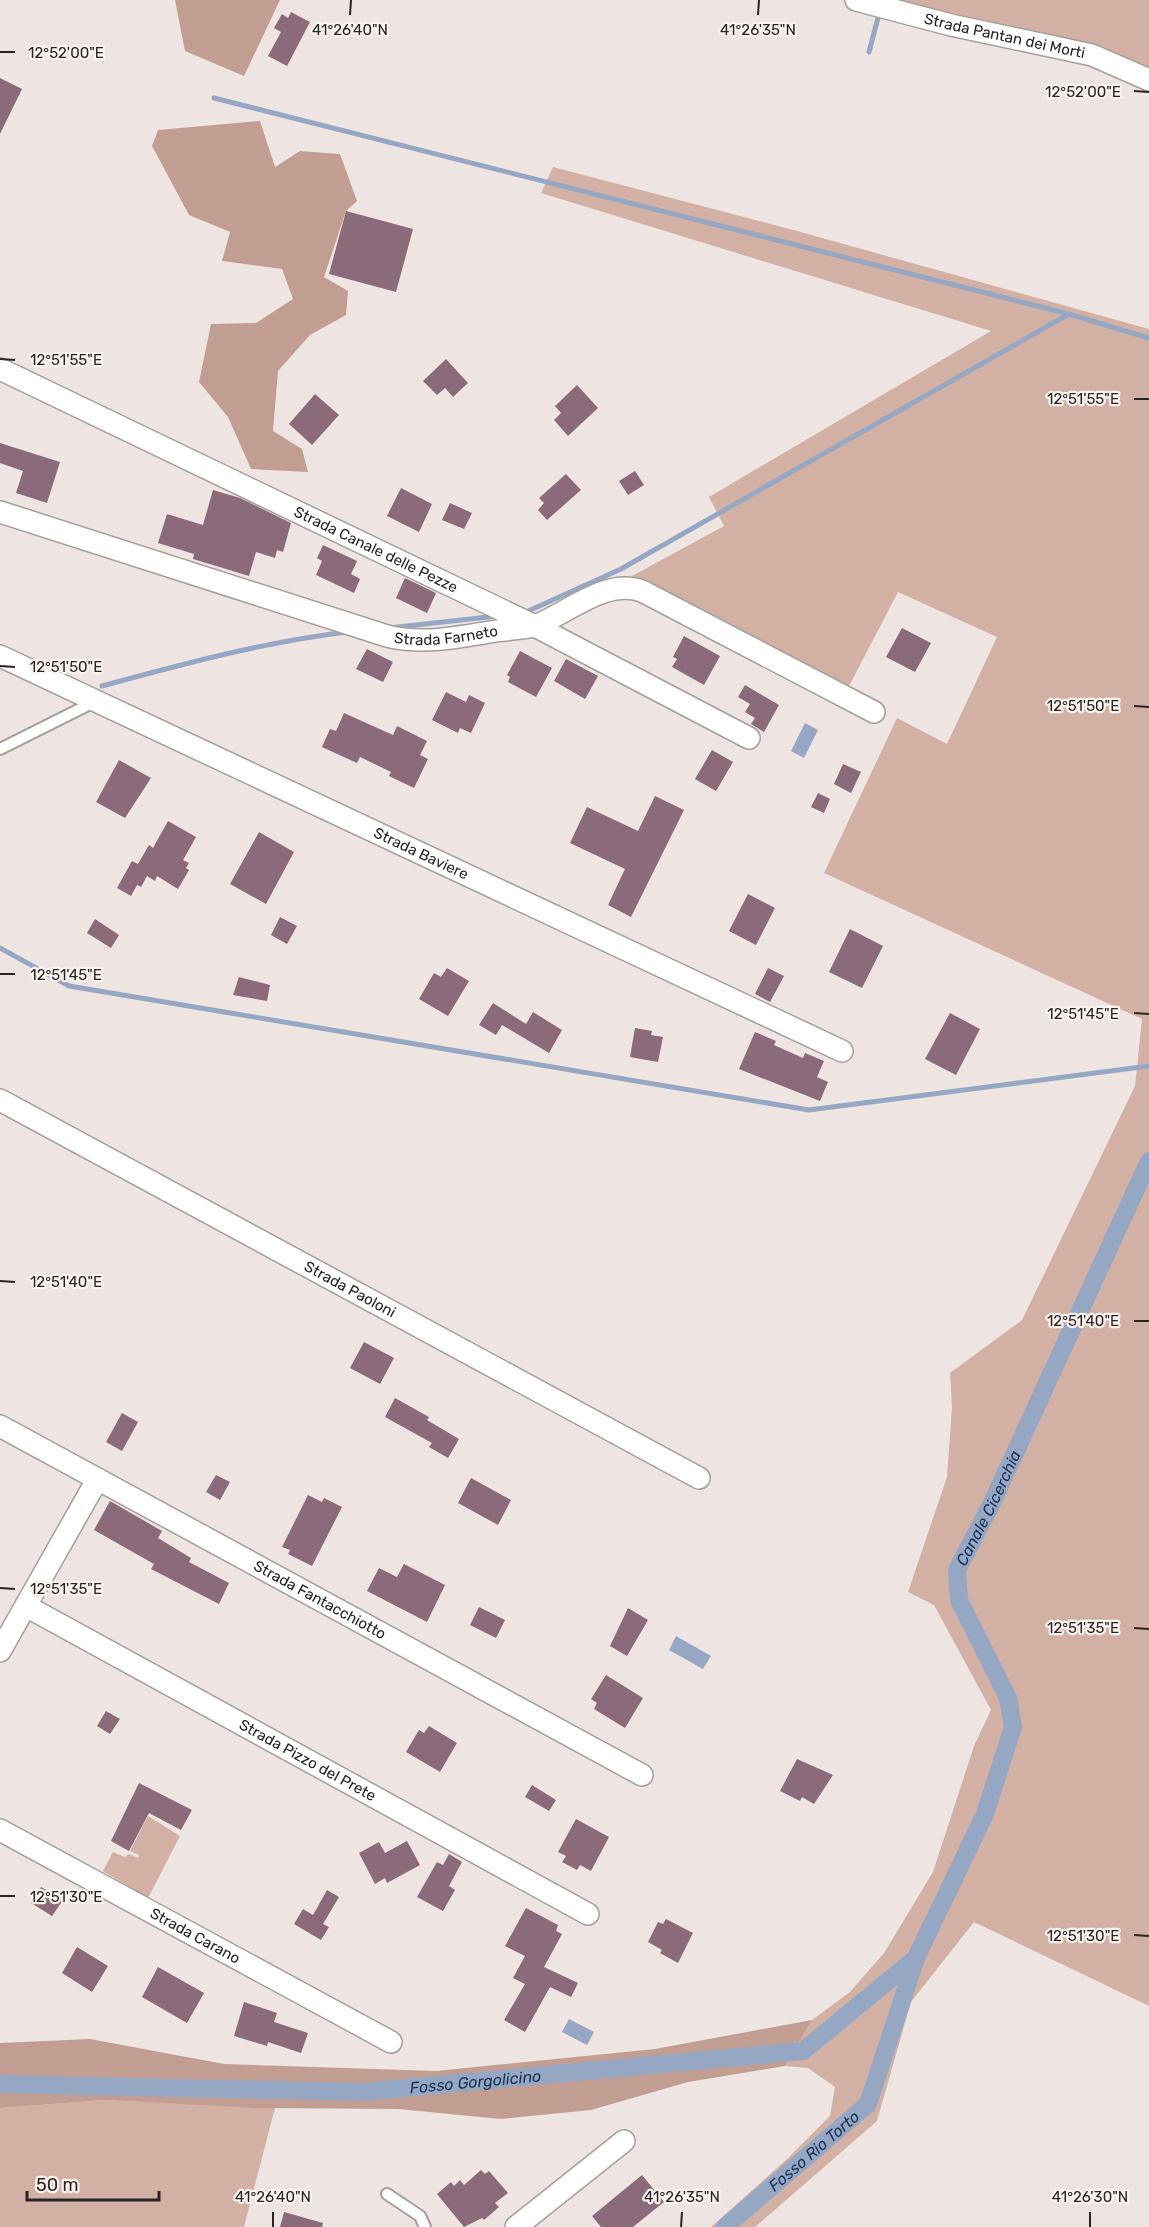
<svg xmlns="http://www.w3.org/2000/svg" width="1149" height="2227" viewBox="0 0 1149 2227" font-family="Rubik,sans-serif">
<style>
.green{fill:#d2b1a4}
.forest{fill:#c19e91}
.water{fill:#95a7c3}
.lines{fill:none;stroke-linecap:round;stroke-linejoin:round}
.stream{stroke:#95a7c3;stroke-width:5}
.canal{stroke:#95a7c3;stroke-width:18}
.building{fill:#8b6b7a}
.service-casing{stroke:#a69e9b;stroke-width:14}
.minor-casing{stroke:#a69e9b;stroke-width:24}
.service{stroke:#fff;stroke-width:10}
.minor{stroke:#fff;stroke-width:21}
.ticks{fill:none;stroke:#272423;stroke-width:2}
.labels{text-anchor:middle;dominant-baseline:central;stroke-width:4.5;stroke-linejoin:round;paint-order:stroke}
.street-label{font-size:15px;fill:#272423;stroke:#fbf3ef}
.water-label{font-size:16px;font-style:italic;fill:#183158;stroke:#fbf3ef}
.ticks-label{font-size:15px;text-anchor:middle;fill:#272423;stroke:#fbf3ef;stroke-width:4.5;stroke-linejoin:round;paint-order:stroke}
</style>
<rect width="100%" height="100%" fill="#eee5e2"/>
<path class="green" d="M894,0H1149V75L1102,46Z
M553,167L797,231L1149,329V2006L974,1922L911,2002L877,2121L755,2227H711L786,2160L830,2116L835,2087L808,2068L785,2066L812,2020L850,1992L884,1953L933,1872L974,1746L991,1710L934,1605L908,1592L947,1477L952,1407L950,1373L1022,1320L1135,1086L1142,1019L824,873L897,718L947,744L997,637L898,592L848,688L632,576L724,526L709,497L991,331L541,193Z
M148,1816L180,1836L148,1898L103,1871L113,1852L125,1857L129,1854L138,1858L139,1855L130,1851Z
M105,2100L275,2108L244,2227H0V2108Z"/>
<path class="forest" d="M175,0H280L244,76L185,51Z
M260,121L275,167L300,151L340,154L357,201L346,211L324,277L348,291L346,315L310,335L278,371L273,431L302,449L308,472L251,469L228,417L199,382L211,324L256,323L293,299L282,269L222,261L230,232L189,215L152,146L158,130Z
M812,2020L785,2066L688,2082L591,2110L501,2119L398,2109L256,2108L105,2100L0,2108V2043L90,2039L224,2064L436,2071L655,2049Z"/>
<path class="water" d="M805,723L818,730L804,758L791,751Z
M676,1636L711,1656L703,1669L669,1650Z
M569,2019L594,2032L587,2045L562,2032Z"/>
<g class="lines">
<path class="stream" d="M869,52L880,10
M214,98L1069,314L1149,338
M524,613L621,569L1069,314
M389,628L497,616
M102,686C183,664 264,642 347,632
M0,948L69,986L809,1110L1149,1066"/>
<g class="canal">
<path id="s1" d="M0,2084L362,2092L803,2051L916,1958"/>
<path id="s2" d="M725,2227L868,2104L916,1958L985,1814L1013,1727L1008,1698L959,1600L957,1570L991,1505L1149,1161"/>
</g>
</g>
<path class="building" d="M291,12L310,22L287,66L268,56L281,32L274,28L282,14L288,18Z
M0,78L22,89L0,134Z
M346,211L413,229L396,292L329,274Z
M446,359L468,383L453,397L445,388L437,395L423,381Z
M577,385L598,408L568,436L554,420L561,413L555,406Z
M315,394L339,415L312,445L289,424Z
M0,443L60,462L47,503L16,493L23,471L0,463Z
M635,471L644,485L628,495L619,481Z
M566,474L581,490L547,520L538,510L544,503L539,498Z
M401,488L432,504L419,532L387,516Z
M213,490L240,498L291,523L283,552L277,550L275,558L256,552L249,576L193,559L194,554L158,543L167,514L203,525Z
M450,503L472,513L464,529L442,520Z
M323,545L357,561L351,574L360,579L354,593L316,575L322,561L317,558Z
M405,578L436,593L427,613L396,598Z
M902,628L931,643L915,672L886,657Z
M684,636L720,656L704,685L672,667L677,659L673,657Z
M367,649L393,662L383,682L356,669Z
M520,651L552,668L536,697L508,682L510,677L507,675Z
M566,659L598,676L585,699L554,681Z
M745,685L779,705L764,732L751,724L755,718L745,712L750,704L738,697Z
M446,692L466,702L469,695L485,703L471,733L460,728L458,733L432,720Z
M344,713L393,735L397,726L427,741L420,755L428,759L414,788L389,776L391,772L360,757L357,763L322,747L330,729L336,731Z
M712,750L733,762L716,791L695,779Z
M119,760L151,778L125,818L96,802Z
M843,764L861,772L851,793L834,784Z
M818,793L830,799L824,813L811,807Z
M655,796L684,810L631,917L608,905L625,869L570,843L587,807L638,831Z
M168,821L196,837L183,860L189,863L186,868L189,870L178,889L157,876L155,881L147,876L141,887L137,885L131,896L117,888L132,861L138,864L149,845L153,848Z
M259,832L294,852L266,904L230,884Z
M748,894L775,908L756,945L729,931Z
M280,917L297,926L287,944L271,935Z
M95,919L119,935L111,948L87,933Z
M850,929L883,946L862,988L829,972Z
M447,968L469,981L448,1016L419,999L434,973L441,977Z
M768,968L784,976L770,1002L755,994Z
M239,977L270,985L267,1001L233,995Z
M493,1003L526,1024L533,1012L562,1030L549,1053L502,1025L496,1035L479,1025Z
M950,1013L980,1029L956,1075L925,1059Z
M635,1028L652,1031L651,1035L663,1037L658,1062L630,1057Z
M755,1032L776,1041L774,1045L803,1058L805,1053L824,1061L817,1077L828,1082L820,1101L739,1069Z
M364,1342L394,1358L380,1384L350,1368Z
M395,1398L429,1417L427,1420L459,1439L448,1458L429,1447L432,1443L385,1417Z
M122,1413L138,1422L122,1451L106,1442Z
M216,1475L230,1482L220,1500L206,1492Z
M471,1478L511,1500L498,1525L458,1503Z
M308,1495L322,1502L324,1498L342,1507L312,1566L288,1554L290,1550L282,1547Z
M110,1501L162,1531L158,1538L191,1558L189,1562L229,1583L219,1604L151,1569L154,1564L94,1530Z
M404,1564L445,1585L427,1622L367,1591L379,1568L397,1577Z
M479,1607L505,1620L496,1638L470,1625Z
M628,1608L648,1620L627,1656L610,1646Z
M606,1675L643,1698L625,1728L594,1709L597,1703L591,1699Z
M106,1711L120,1719L110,1734L97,1726Z
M429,1726L457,1743L440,1772L406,1752L419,1730L424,1733Z
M797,1759L833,1775L814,1804L802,1797L800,1801L780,1791Z
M139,1783L192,1810L181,1830L149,1813L129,1851L111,1841Z
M532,1785L556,1800L549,1811L525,1797Z
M576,1819L609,1837L591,1871L580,1865L577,1870L562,1862L566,1856L558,1852Z
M407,1841L420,1865L387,1883L385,1878L375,1884L359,1853L379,1842L385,1853Z
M449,1854L462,1862L449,1886L455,1890L443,1911L417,1897L437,1862L443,1865Z
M41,1887L63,1900L52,1916L31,1903Z
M327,1890L339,1897L323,1924L329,1927L321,1940L294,1924L303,1909L313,1915Z
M526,1908L558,1925L556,1931L562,1934L544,1967L578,1983L571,1997L550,1987L525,2032L504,2020L525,1984L513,1978L525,1956L505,1946Z
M666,1919L693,1933L678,1963L660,1953L662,1950L648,1942L658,1922L663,1924Z
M77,1947L108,1966L92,1992L62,1973Z
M158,1967L204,1993L187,2023L142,1997Z
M244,2002L277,2013L274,2022L308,2033L301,2053L268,2042L267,2046L234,2036Z
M481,2170L485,2174L489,2171L508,2193L495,2203L499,2207L484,2220L482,2218L464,2227L437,2194L451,2182L454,2186L460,2180L464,2185Z
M642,2175L664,2202L633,2227H601L592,2216Z
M284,2212L323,2223L322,2227H280Z"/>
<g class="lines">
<g class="service-casing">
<path id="service" d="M0,749L96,701
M387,2194L420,2216L425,2227"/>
</g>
<g class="minor-casing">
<g id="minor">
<path id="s3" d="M856,0L951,25L1092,55L1149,80"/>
<path id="s4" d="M0,369L535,626L749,738"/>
<path id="s5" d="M0,512L387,636C424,645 459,637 496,631C509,629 524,629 537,625C569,612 607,578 642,591L874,712"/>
<path id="s6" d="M0,656L842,1051"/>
<path id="s7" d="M0,1100L699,1478"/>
<path id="s8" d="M0,1426L642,1775"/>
<path id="s9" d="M26,1606L588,1914"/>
<path d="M0,1651L97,1480"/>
<path id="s10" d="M0,1830L391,2042"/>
<path d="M516,2227L624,2141"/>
</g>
</g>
<use href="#service" class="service"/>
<use href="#minor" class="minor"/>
</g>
<path class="ticks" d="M350,15L351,0M758,15L759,0M0,52H15M1134,91L1149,92M0,359L15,360M1134,399H1149M0,666L15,667M1134,706L1149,707M0,974H15M1134,1013L1149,1014M0,1281L15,1282M1134,1321H1149M0,1588L15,1589M1134,1628L1149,1629M0,1896H15M1134,1935L1149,1936M273,2227V2212M681,2227L682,2212M1090,2227V2212"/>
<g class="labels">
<g class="street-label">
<text stroke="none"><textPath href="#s3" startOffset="153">Strada Pantan dei Morti</textPath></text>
<text stroke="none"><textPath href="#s4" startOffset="417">Strada Canale delle Pezze</textPath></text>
<text stroke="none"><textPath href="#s5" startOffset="466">Strada Farneto</textPath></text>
<text stroke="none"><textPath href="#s6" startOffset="465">Strada Baviere</textPath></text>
<text stroke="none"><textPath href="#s7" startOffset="398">Strada Paoloni</textPath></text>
<text stroke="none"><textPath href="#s8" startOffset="364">Strada Fantacchiotto</textPath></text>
<text stroke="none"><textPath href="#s9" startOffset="321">Strada Pizzo del Prete</textPath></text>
<text stroke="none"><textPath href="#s10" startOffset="222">Strada Carano</textPath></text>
</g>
<g class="water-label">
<text stroke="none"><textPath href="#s2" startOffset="832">Canale Cicerchia</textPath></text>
<text stroke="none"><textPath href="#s1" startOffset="476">Fosso Gorgolicino</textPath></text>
<text stroke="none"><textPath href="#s2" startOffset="117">Fosso Rio Torto</textPath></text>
</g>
</g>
<g class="ticks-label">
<text x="350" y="35">41°26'40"N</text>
<text x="758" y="35">41°26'35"N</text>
<text x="66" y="58">12°52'00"E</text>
<text x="1083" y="97">12°52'00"E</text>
<text x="66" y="365">12°51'55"E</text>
<text x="1083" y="404">12°51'55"E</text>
<text x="66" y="672">12°51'50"E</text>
<text x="1083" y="711">12°51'50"E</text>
<text x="66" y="980">12°51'45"E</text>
<text x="1083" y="1019">12°51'45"E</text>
<text x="66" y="1287">12°51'40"E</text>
<text x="1083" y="1326">12°51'40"E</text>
<text x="66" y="1594">12°51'35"E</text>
<text x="1083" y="1633">12°51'35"E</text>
<text x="66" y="1902">12°51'30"E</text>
<text x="1083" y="1941">12°51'30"E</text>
<text x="273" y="2202">41°26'40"N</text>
<text x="682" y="2202">41°26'35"N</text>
<text x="1090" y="2202">41°26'30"N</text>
</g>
<path d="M27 2191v9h132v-9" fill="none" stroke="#272423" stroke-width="3"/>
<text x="36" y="2191" font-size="18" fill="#272423" stroke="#fbf3ef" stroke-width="4.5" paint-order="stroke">50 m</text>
</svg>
